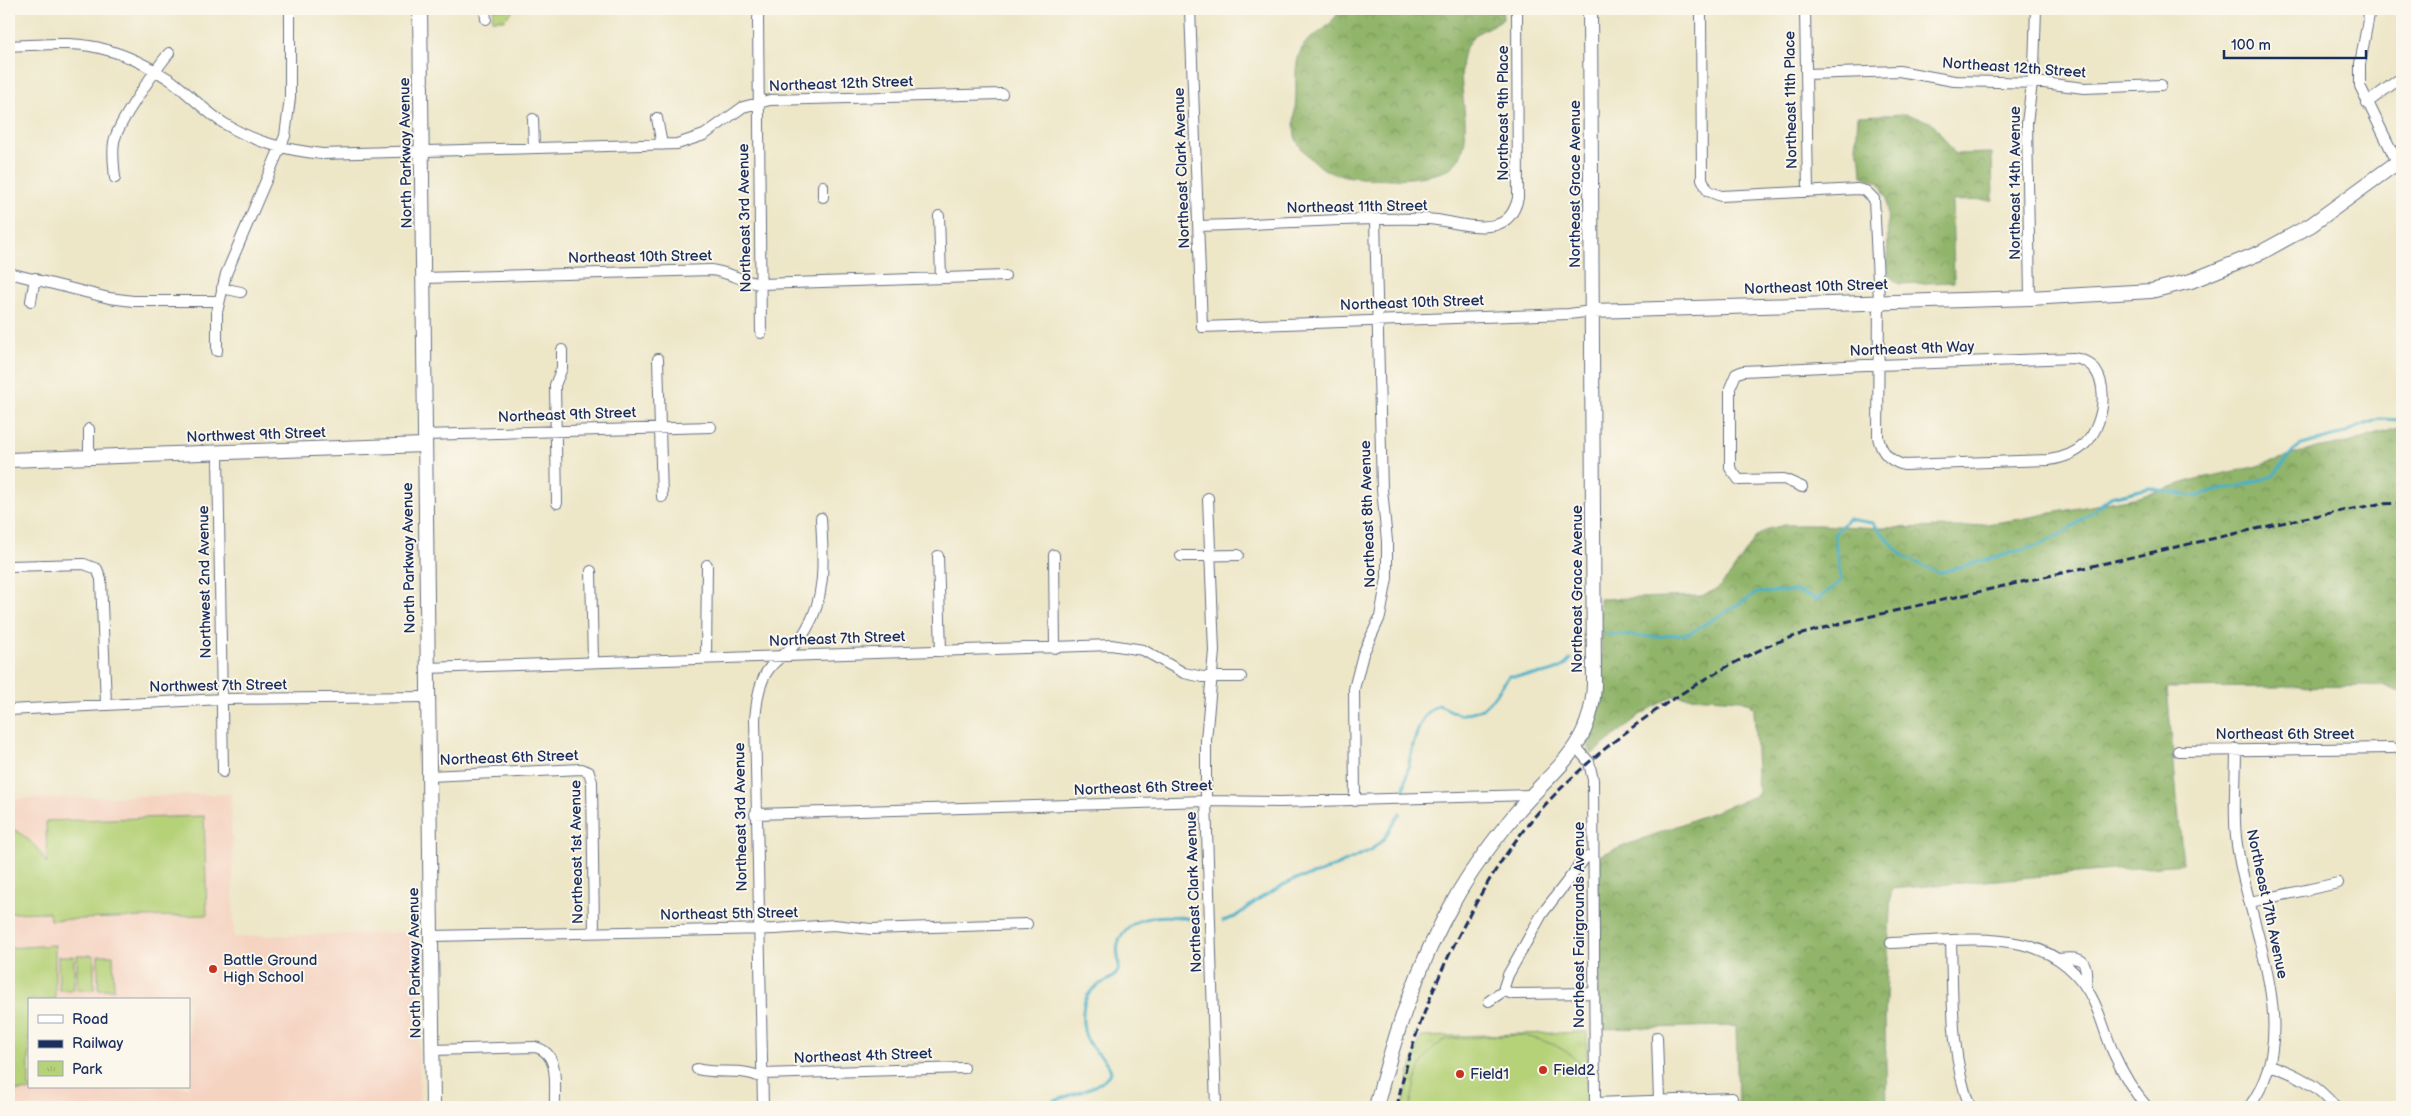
<svg xmlns="http://www.w3.org/2000/svg" width="2411" height="1116" viewBox="0 0 2411 1116" font-family="'Balsamiq Sans',sans-serif">
<style>
.built{fill:#f5d3c1;fill-rule:evenodd}
.forest{fill:url(#forest-crowns);stroke:#567264}
.park{fill:url(#park-tufts);stroke:#68806c}
.pitch{fill:#b6d279;stroke:#68806c}
.lines{fill:none;stroke-linecap:round;stroke-linejoin:round}
.stream{stroke:#49b1c8;stroke-width:3}
.street-casing{stroke:#646f83;stroke-width:12}
.secondary-casing{stroke:#646f83;stroke-width:16}
.street{stroke:#fff;stroke-width:10}
.secondary{stroke:#fff;stroke-width:14}
.rail{stroke:#1b2f5e;stroke-width:3;stroke-dasharray:8 4;stroke-linecap:butt}
.poi-dot{fill:#c8321e;stroke:#fbf7ec;stroke-width:2}
.labels{text-anchor:middle;dominant-baseline:central;stroke-width:4;stroke-linejoin:round;paint-order:stroke}
.street-label{font-size:15px;fill:#1b2f5e;stroke:#fbf7ec}
.poi-label{font-size:15px;fill:#1b2f5e;stroke:#fbf7ec;text-anchor:start}
</style>
<defs>
<pattern id="forest-crowns" width="20" height="18" patternUnits="userSpaceOnUse" patternTransform="scale(1.25)"><rect width="20" height="18" fill="#90b469"/><path d="M2 6a3 3 0 1 1 6 0M12 15a3 3 0 1 1 6 0" fill="none" stroke="#75935a"/></pattern>
<pattern id="park-tufts" width="24" height="20" patternUnits="userSpaceOnUse" patternTransform="scale(1.25)"><rect width="24" height="20" fill="#b6d279"/><path d="M3 7l-1-3M5 7V3M7 7l1-3M15 17l-1-3M17 17v-4M19 17l1-3" fill="none" stroke="#9cb56b"/></pattern>
</defs>
<rect width="100%" height="100%" fill="#fbf7ec"/>
<filter id="ink" filterUnits="userSpaceOnUse"><feTurbulence type="fractalNoise" baseFrequency=".02" numOctaves="2"/><feDisplacementMap in="SourceGraphic" scale="10" xChannelSelector="R" yChannelSelector="G"/><feConvolveMatrix kernelMatrix="1 2 1 2 8 2 1 2 1" color-interpolation-filters="sRGB"/></filter>
<filter id="wash" filterUnits="userSpaceOnUse"><feTurbulence type="fractalNoise" baseFrequency=".0096" numOctaves="4" result="noise"/><feDisplacementMap in="SourceGraphic" scale="20" xChannelSelector="R" yChannelSelector="G"/><feGaussianBlur stdDeviation="1.12" result="paint"/><feColorMatrix in="noise" values="0 0 0 0 0 0 0 0 0 0 0 0 0 0 0 0 0 1.4 0 .05"/><feComposite in="paint" operator="in"/></filter>
<g filter="url(#wash)">
<rect width="100%" height="100%" fill="#ede6c7"/>
<path class="built" d="M231,794L234,937L416,932L420,1107H9V799ZM29,1000H189V1087H29Z"/>
<path class="forest" d="M1342,9H1502L1503,19C1491,27 1478,30 1469,42C1446,72 1485,144 1450,168C1430,182 1345,183 1324,169C1314,163 1301,150 1296,139C1292,130 1296,104 1296,93C1296,78 1294,59 1304,45C1309,37 1321,33 1327,26C1333,21 1337,14 1342,9Z
M1907,114L1933,123L1955,154L1992,153L1993,200L1952,201L1954,282L1899,284L1888,275L1887,198L1879,182L1862,176L1861,160L1856,148L1858,116Z
M2402,427V693L2386,686H2373L2167,688L2183,864L1891,889L1885,1020L1887,1107H1738L1736,1026L1598,1029V856L1758,795L1754,710L1750,703L1741,700L1672,696L1640,715L1592,754L1588,745C1606,698 1601,648 1600,599L1702,596L1717,589L1730,575L1756,537L1768,529L1785,525H1820L1878,528L1966,527L2014,520L2139,497L2196,479L2255,467L2314,448L2347,443Z"/>
<path class="park" d="M494,9H515L504,20H492Z
M1587,1032V1107H1403L1410,1072L1421,1037Z"/>
<path class="pitch" d="M204,816L207,915L50,920L49,912L9,913V827C26,835 39,848 47,864L46,821Z
M55,945V1000H29V1087H56V1090L9,1091V948Z
M77,955H94V990H77Z
M98,955H113L114,989H98Z
M58,956H74V990H59Z
M1519,1035C1543,1039 1582,1051 1586,1080C1587,1089 1586,1098 1587,1107H1410C1415,1080 1420,1052 1447,1039Z"/>
<g class="lines">
<path class="stream" d="M1605,634L1655,637L1690,633L1757,593L1796,591L1818,599L1841,581L1834,534L1848,519L1873,523L1903,556L1938,573L2040,545L2065,532L2111,497L2149,488L2192,496L2240,486L2273,476L2298,446L2336,436L2379,419L2402,420
M1403,794C1409,769 1413,714 1439,705L1460,715L1482,709L1493,698L1509,676C1530,675 1557,677 1571,659
M1223,921L1235,917L1259,899L1293,880L1320,873L1371,850L1383,840L1400,813
M1040,1107C1059,1096 1102,1091 1111,1071C1104,1051 1086,1054 1083,1023C1082,1005 1084,994 1100,984C1106,981 1112,979 1116,974C1123,966 1115,954 1118,944C1128,912 1171,913 1198,921"/>
</g>
</g>
<g filter="url(#ink)">
<g class="lines">
<g class="street-casing">
<path id="street" d="M485,9L486,19
M759,9L758,19L761,333
M1190,9L1202,327L1569,314L1592,311
M1701,9L1702,179L1708,191L1721,196L1858,189L1866,191L1874,199L1879,301L1878,437C1881,452 1889,461 1904,465L2049,460C2063,458 2075,454 2085,444C2107,423 2114,362 2073,358L1878,365H1865L1743,371L1736,374L1730,388V468L1739,480L1784,479L1802,487
M1805,9L1808,192
M2370,9L2360,64V86L2397,162
M9,46C41,45 75,40 107,50C130,56 152,68 172,81C190,95 206,112 225,124C256,143 287,150 322,154L677,144L704,135L743,107L770,100L1002,94
M1806,74L1899,71L1954,81L2044,83L2084,88L2161,85
M2367,103L2402,77
M657,118L662,145
M533,119L534,148
M115,178C114,166 112,154 114,142C117,124 156,69 169,53
M823,186V197
M939,216L941,278
M1199,226C1275,224 1351,217 1427,219C1449,220 1472,230 1495,225C1508,222 1515,211 1518,198L1517,9
M9,273L109,298L133,301H219
M423,278L711,270C729,272 744,282 761,284L1005,276
M222,288L241,292
M2030,298L2027,123L2034,67L2036,9
M31,301L35,278
M217,351V312L226,274L285,136L290,98V9
M658,359L662,497
M89,429V457
M424,435L711,427
M218,453L223,772
M1208,498L1214,651L1206,740V801L1216,1107
M557,503L555,385L562,368V350
M1054,555L1055,648
M938,556L941,651
M1181,556L1238,555
M9,566L84,564L97,569L101,579L106,704
M591,571L593,662
M706,658L707,565
M427,668L1111,645L1143,650L1184,673L1203,677H1241
M9,710L222,699L428,697
M1576,747L1589,762L1593,780L1595,1107
M2236,749C2236,778 2233,809 2236,837C2245,922 2307,1030 2249,1107
M2178,751L2393,748
M429,776L582,769L589,772L592,782L594,932
M1355,801L1354,689L1363,654L1380,617L1387,578V541L1382,489L1375,220
M755,814L1206,801L1280,802L1531,795
M1593,855L1585,858L1542,914L1508,975L1504,987L1507,992L1513,994L1594,993
M2250,902L2338,883
M431,936L775,929L834,925L871,929L1027,924
M1951,941C1953,997 1950,1055 1970,1107
M1891,943C1963,941 2057,921 2094,1002C2102,1019 2106,1036 2113,1052C2122,1072 2133,1091 2147,1107
M2058,959C2086,956 2087,961 2086,987
M1489,1001L1505,990
M1657,1037L1659,1101
M433,1050L535,1047C561,1053 554,1086 555,1107
M2270,1065C2296,1074 2318,1085 2335,1107
M697,1069C718,1075 743,1067 762,1078
M762,1074L964,1068
M1595,1103L1732,1098
M763,1107L755,719C757,700 759,677 774,663C786,652 798,644 806,630C827,596 823,556 821,518"/>
</g>
<g class="secondary-casing">
<path id="secondary" d="M420,9L433,1107
M1592,311L2030,298L2151,291L2191,281L2262,252L2311,225L2402,159
M9,460L424,445
M1376,1107C1395,1034 1417,965 1455,899C1472,868 1494,840 1516,813C1554,768 1592,748 1594,684L1590,9"/>
</g>
<use href="#street" class="street"/>
<use href="#secondary" class="secondary"/>
<path class="rail" d="M1397,1107C1406,1058 1423,1013 1443,968C1467,916 1494,867 1530,822C1589,751 1683,686 1766,647C1789,636 1816,631 1841,623L2304,518L2379,504L2402,503"/>
</g>
</g>
<g class="poi-dot">
<circle cx="213" cy="969" r="5"/>
<circle cx="1543" cy="1070" r="5"/>
<circle cx="1460" cy="1074" r="5"/>
</g>
<g class="labels">
<g class="street-label">
<text transform="translate(2014 68) rotate(4)">Northeast 12th Street</text>
<text transform="translate(841 84) rotate(-2)">Northeast 12th Street</text>
<text transform="translate(1791 100) rotate(-91)">Northeast 11th Place</text>
<text transform="translate(1503 113) rotate(-90)">Northeast 9th Place</text>
<text transform="translate(406 153) rotate(-91)">North Parkway Avenue</text>
<text transform="translate(1182 168) rotate(-92)">Northeast Clark Avenue</text>
<text transform="translate(2015 183) rotate(-90)">Northeast 14th Avenue</text>
<text transform="translate(1575 184) rotate(-90)">Northeast Grace Avenue</text>
<text transform="translate(1357 207) rotate(-1)">Northeast 11th Street</text>
<text transform="translate(745 218) rotate(-91)">Northeast 3rd Avenue</text>
<text transform="translate(640 257) rotate(-1)">Northeast 10th Street</text>
<text transform="translate(1816 287) rotate(-2)">Northeast 10th Street</text>
<text transform="translate(1412 303) rotate(-2)">Northeast 10th Street</text>
<text transform="translate(1912 349) rotate(-2)">Northeast 9th Way</text>
<text transform="translate(567 415) rotate(-2)">Northeast 9th Street</text>
<text transform="translate(256 435) rotate(-2)">Northwest 9th Street</text>
<text transform="translate(1368 514) rotate(-92)">Northeast 8th Avenue</text>
<text transform="translate(409 558) rotate(-91)">North Parkway Avenue</text>
<text transform="translate(205 582) rotate(-91)">Northwest 2nd Avenue</text>
<text transform="translate(1577 589) rotate(-90)">Northeast Grace Avenue</text>
<text transform="translate(837 639) rotate(-2)">Northeast 7th Street</text>
<text transform="translate(218 686) rotate(-1)">Northwest 7th Street</text>
<text x="2285" y="734">Northeast 6th Street</text>
<text transform="translate(509 758) rotate(-2)">Northeast 6th Street</text>
<text transform="translate(1143 788) rotate(-2)">Northeast 6th Street</text>
<text transform="translate(741 817) rotate(-91)">Northeast 3rd Avenue</text>
<text transform="translate(577 852) rotate(-91)">Northeast 1st Avenue</text>
<text transform="translate(1194 892) rotate(-92)">Northeast Clark Avenue</text>
<text transform="translate(2267 904) rotate(78)">Northeast 17th Avenue</text>
<text transform="translate(729 914) rotate(-1)">Northeast 5th Street</text>
<text transform="translate(1579 925) rotate(-90)">Northeast Fairgrounds Avenue</text>
<text transform="translate(415 963) rotate(-91)">North Parkway Avenue</text>
<text transform="translate(863 1056) rotate(-2)">Northeast 4th Street</text>
</g>
<g class="poi-label">
<text x="223" y="960">Battle Ground<tspan x="223" dy="17">High School</tspan></text>
<text x="1553" y="1070">Field2</text>
<text x="1470" y="1074">Field1</text>
</g>
</g>
<rect width="2411" height="1116" fill="none" stroke="#fbf7ec" stroke-width="30"/>
<rect x="28" y="998" width="162" height="90" fill="#fbf7ec" stroke="#a1a7b3"/>
<rect x="38" y="1015" width="25" height="8" fill="#ffffff" stroke="#a1a7b3"/>
<text x="72" y="1024" font-size="15" fill="#1b2f5e">Road</text>
<rect x="38" y="1040" width="25" height="8" fill="#1b2f5e" stroke="#a1a7b3"/>
<text x="72" y="1048" font-size="15" fill="#1b2f5e">Railway</text>
<rect x="38" y="1061" width="25" height="15" fill="url(#park-tufts)" stroke="#a1a7b3"/>
<text x="72" y="1074" font-size="15" fill="#1b2f5e">Park</text>
<path d="M2224 50v8h142v-8" fill="none" stroke="#1b2f5e" stroke-width="2.5"/>
<text x="2231" y="50" font-size="15" fill="#1b2f5e" stroke="#fbf7ec" stroke-width="4" paint-order="stroke">100 m</text>
</svg>
